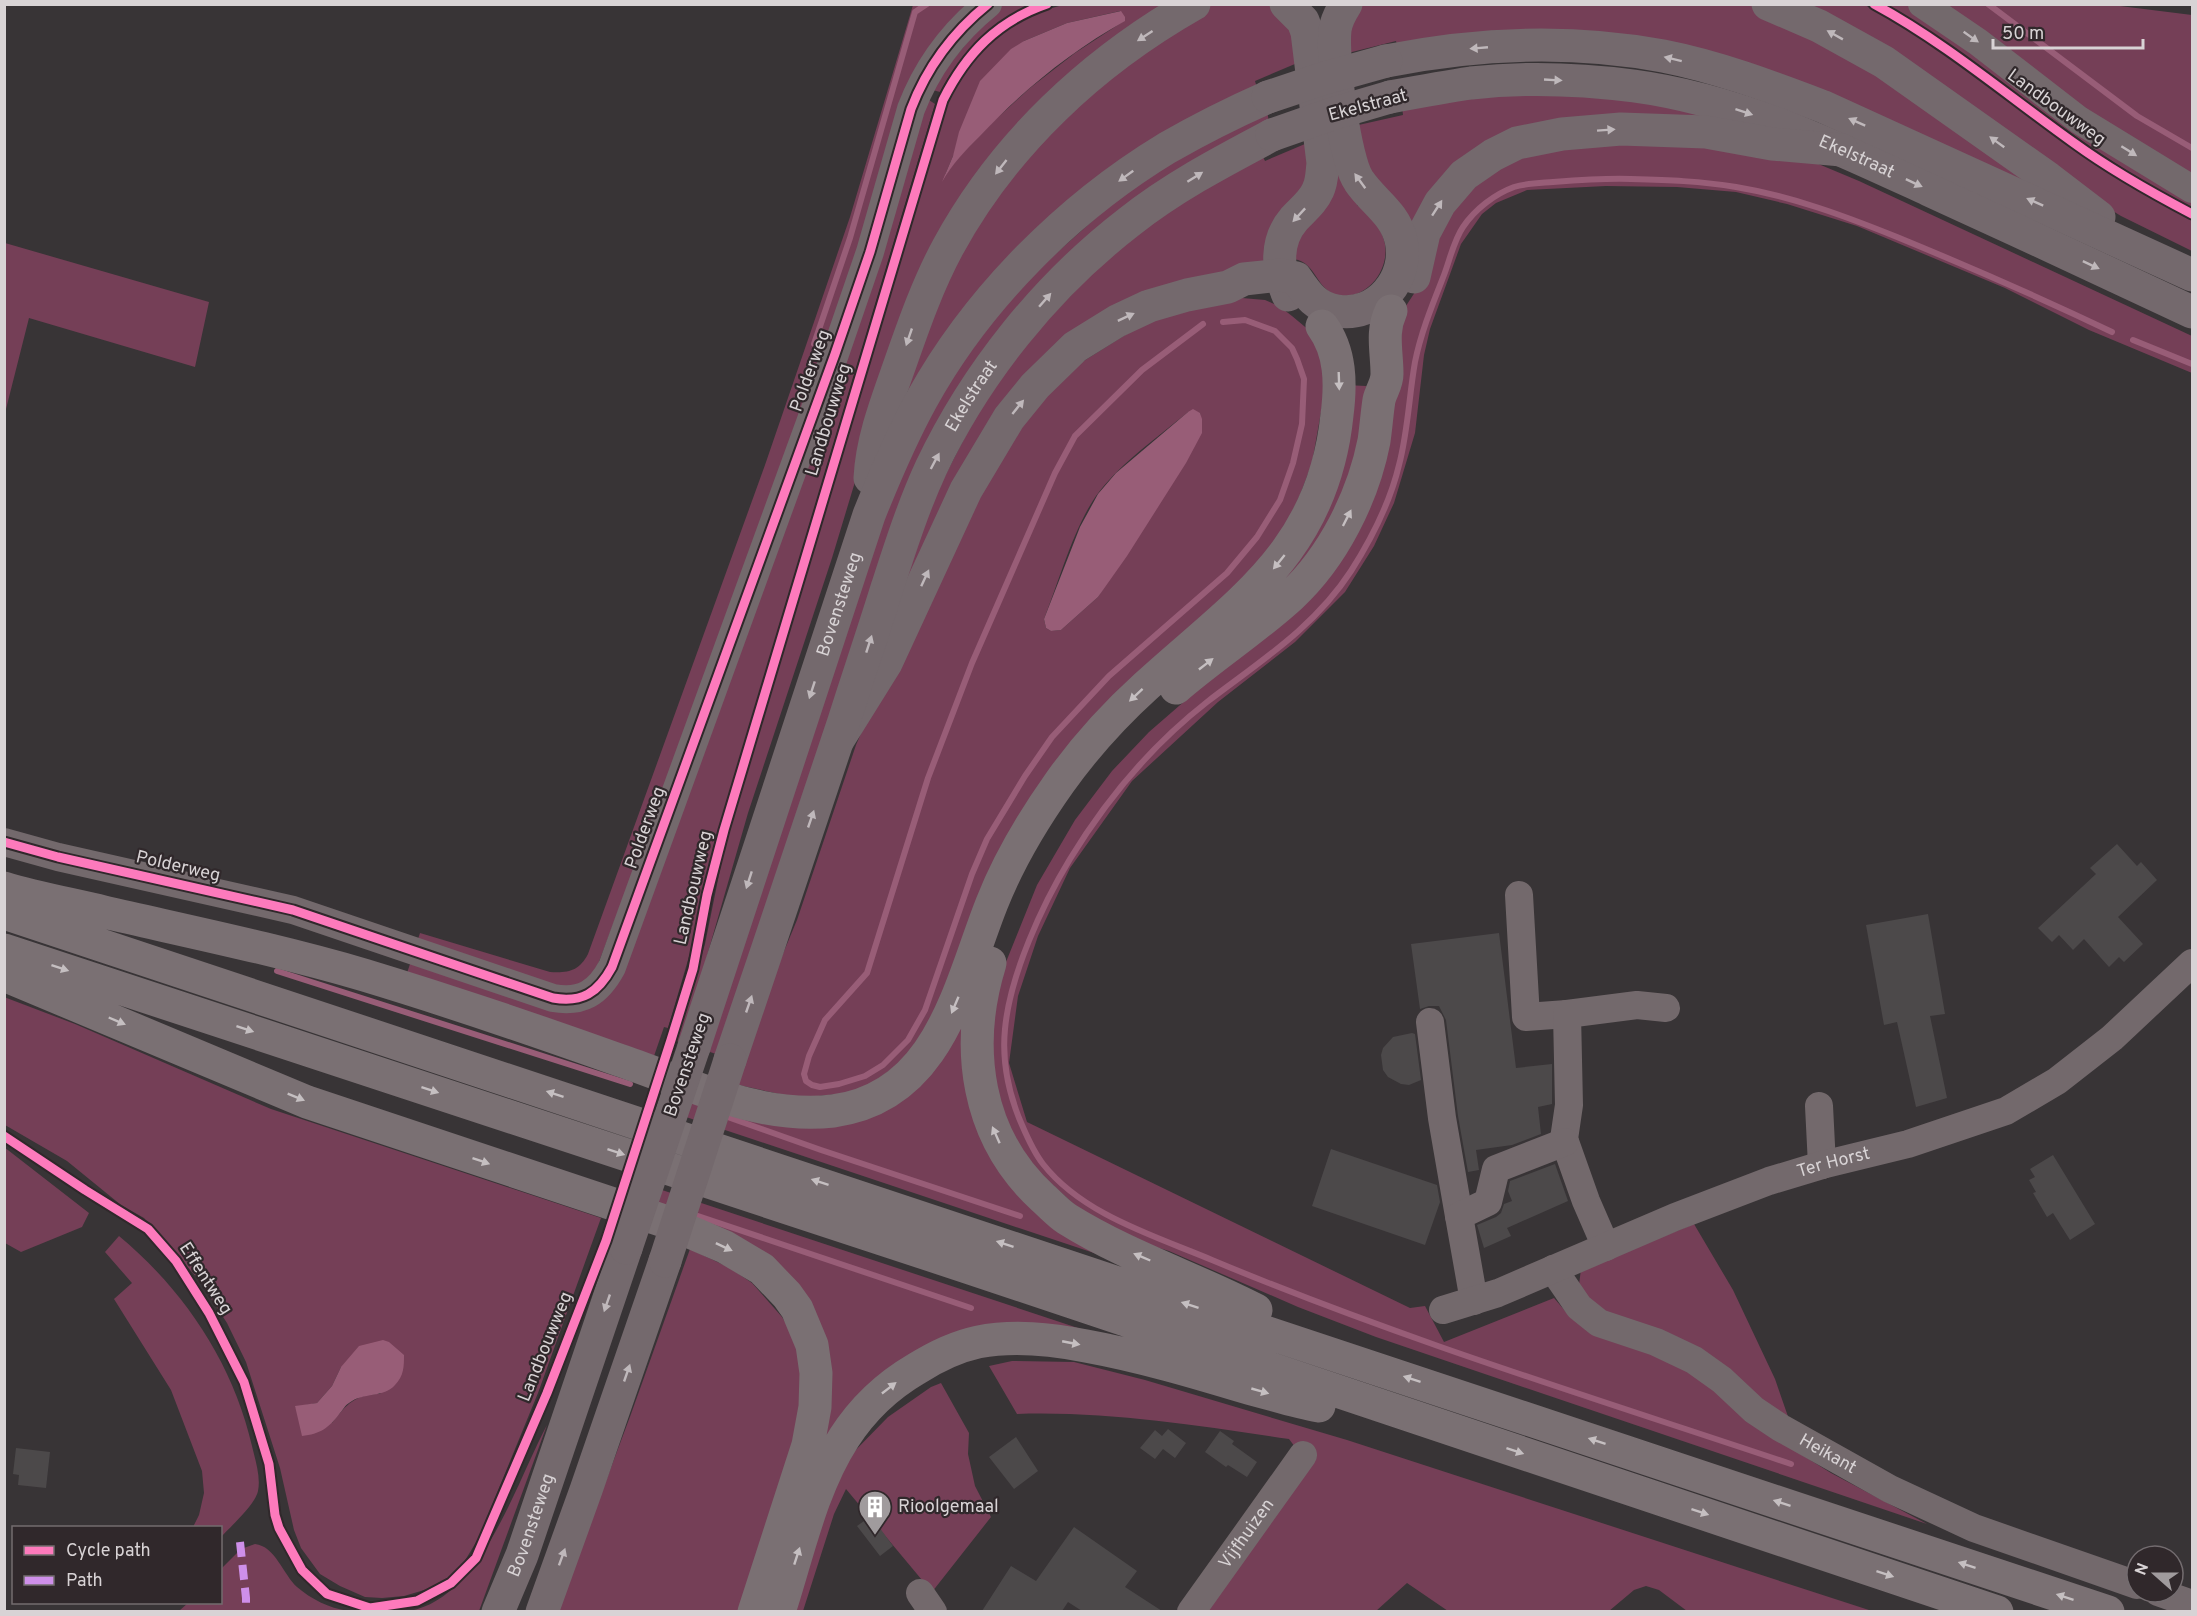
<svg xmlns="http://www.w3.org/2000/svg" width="2197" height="1616" viewBox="0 0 2197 1616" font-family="Overpass,sans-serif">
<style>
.green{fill:#753f57;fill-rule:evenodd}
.water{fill:#985d77}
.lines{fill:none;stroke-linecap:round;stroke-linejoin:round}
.stream{stroke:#985d77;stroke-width:6}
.building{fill:#4c494a}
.minor{stroke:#73696c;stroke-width:28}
.major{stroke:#74696d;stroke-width:33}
.highway{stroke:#7a7073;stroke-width:33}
.major-bridge{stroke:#74696d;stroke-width:33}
.quiet{stroke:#ce8fe9;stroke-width:8;stroke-dasharray:15 8;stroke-linecap:butt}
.cycleway-casing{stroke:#30282b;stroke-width:13}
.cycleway{stroke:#fd7abc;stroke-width:9}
.oneway{fill:#bfb8bb}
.oneway2{fill:#c5bfc1}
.labels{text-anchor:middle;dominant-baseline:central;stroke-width:4.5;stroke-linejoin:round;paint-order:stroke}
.street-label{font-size:18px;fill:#d8d3d5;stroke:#30282b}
.poi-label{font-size:18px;fill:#d8d3d5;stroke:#30282b;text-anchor:start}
</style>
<rect width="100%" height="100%" fill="#383436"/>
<path class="green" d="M1066,4L1182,5L1058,96L887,376L832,558L748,813L682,1043L677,1041L705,944L723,855L734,816L943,116C966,56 1003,20 1066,4ZM1120,11L1124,21L1075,53L1030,88L994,121L959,157L945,175L953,156L1024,41L1067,23Z
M2104,4L2192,15V179L2159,162L1937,5Z
M913,5H978L950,31L609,962L580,992L416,945L420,933L550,972C569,973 579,971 588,954L765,465L850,217Z
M998,5H1031C989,22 961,53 940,92L929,89Z
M1211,5H1272L1285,17L1302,61L1255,81L1257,88L1186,123L913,392L896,389L924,310L1027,146L1186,18Z
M1358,5H1756L1817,32L2054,195L1790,80L1397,45L1396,41L1348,53L1346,38Z
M1786,5H1865L1920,37L1953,59L2095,164L2133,188L2192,220V251L2121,216L2095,200Z
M1886,5H1909L2192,196V208C2082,152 1992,67 1886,5Z
M1506,93L1628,97L1744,124L1546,131L1417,232L1373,182L1354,126L1403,115L1402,106Z
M926,98L935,104L714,844L693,943L668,1028L664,1027L653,1059L406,976L412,958L583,1004Z
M1267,110L1269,123L997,334L716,1054L704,1050L860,575L932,405L1015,290L1135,183Z
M1632,134L1816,163L1859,181L2192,336V373L2089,330L2005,288L1857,226L1787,204L1736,192L1677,187L1606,186L1527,190L1496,203L1482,214L1461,244L1430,329L1424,355L1415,433L1394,503L1374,546L1345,592L1295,642L1218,702L1132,781L1070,868L1038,936L1018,996L1009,1063L1027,1122L1410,1308L1425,1306L1444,1342L1554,1298L1572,1319L1691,1372L1783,1443L1831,1473L1927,1524L1376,1337L1298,1307L1169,1251L1136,1241L1088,1217L1023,1158L999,1102L991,1064L993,1010L1006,962L1037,885L1075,820L1112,771L1149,732L1316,587L1402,312L1417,289L1433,234L1490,165Z
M1312,141L1313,163L1270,269L1092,319L918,577L896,585L913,538L1000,369L1133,231L1261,153L1265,161Z
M1332,162L1360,200L1357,205C1369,213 1378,223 1383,237C1393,263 1372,297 1343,296C1316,295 1318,262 1294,259L1297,245Z
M5,243L209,302L195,367L29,318L5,413Z
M1242,298L1265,300L1279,306L1292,316L1310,331L1329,367L1312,463L1300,495L1286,525L1251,573L1136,674L937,1010L905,1059L871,1084L849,1093L798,1098L734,1084L747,1040L797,920L856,745L904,634L969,499L1055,379L1149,320ZM1188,412L1200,413L1202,425L1098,597L1061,630L1051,631L1046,628L1044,619C1059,581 1075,523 1099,492C1123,461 1158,437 1188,412Z
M1346,385L1366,386C1362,447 1346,504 1310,554C1256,629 1170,675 1108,744C1041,818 967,948 970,1050C971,1068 975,1086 980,1103C988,1137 999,1164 1022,1190C1050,1224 1092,1241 1130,1261V1265L686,1117L692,1097C759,1116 832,1136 895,1094C951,1058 967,988 990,929C1001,901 1013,873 1027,846C1057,791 1098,740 1143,697C1174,667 1209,641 1241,613C1307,553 1344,475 1346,385Z
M4,997L75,1024L271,1109L601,1218L538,1393L478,1539L458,1572L431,1588L404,1596L382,1598L365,1597L340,1586L320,1574L301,1548L294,1530L280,1468L246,1362L227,1323L199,1280L144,1218L121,1205L67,1161L5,1125ZM341,1367L381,1394C355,1394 347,1404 332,1423L295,1407L317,1403L332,1386Z
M4,1147L89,1213L82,1227L21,1252L5,1243Z
M662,1190L1093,1333L1005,1326L826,1438L800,1302L656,1207Z
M1694,1224L1733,1290L1775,1379L1792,1428L1591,1310L1579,1285L1581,1269Z
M119,1236C184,1290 233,1363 252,1446C255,1459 261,1477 258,1491C255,1505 231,1526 221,1537L220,1528L193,1527L199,1515L204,1493L202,1471L171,1390L114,1299L132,1283L105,1252Z
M690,1249L730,1268L752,1283L782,1317L792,1333L801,1359L803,1388L789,1460L739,1611L557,1612L631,1414Z
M1012,1361L1074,1362L1145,1380L1347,1440L1872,1611H1687L1659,1590L1646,1586L1634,1590L1609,1611H1448L1407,1583L1376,1611H1204L1295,1447L1289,1439C1199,1426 1108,1411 1017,1414L989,1366Z
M941,1383L969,1433L968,1454L975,1486L991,1517L932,1592L846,1489L834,1514L803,1611L787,1612L846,1460L888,1417L931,1387Z
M547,1425L479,1611H409C481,1599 516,1483 547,1425Z
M255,1544C275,1546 283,1574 297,1587C311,1599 329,1608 348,1611H179L188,1603L220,1602L221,1569L241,1549Z"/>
<path class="water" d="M1121,11L1125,17V21C1071,51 1022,91 980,136C966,150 952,164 942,182L953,156L959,132L980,81L1011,49L1024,41L1067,23Z
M1193,409L1200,413L1202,419V433L1186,463L1127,556L1098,597L1061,630L1051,631L1046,628L1044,619L1080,527L1098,494L1116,473L1188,412Z
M383,1340L389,1342L404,1355C404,1366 404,1376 395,1385C384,1398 363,1392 349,1403C345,1405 343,1410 340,1413C329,1428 320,1434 302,1436L295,1406L317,1403L332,1386L341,1367L359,1346Z"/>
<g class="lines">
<path class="stream" d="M1988,4L2137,116L2192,148
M1203,324L1142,370L1075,436L1055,473L972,663L928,778L867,973L825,1020L809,1056L804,1074L806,1081L812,1085L820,1087L839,1084L865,1076L883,1065L908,1040L925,1010L972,874L987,839L1025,776L1052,737L1109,676L1227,573L1257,537L1280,500L1293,463L1302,424L1304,379L1297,359L1292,348L1275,331L1245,320L1223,322
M2133,340L2192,364
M814,344L850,238L915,12L927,4
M277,971L630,1084
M722,1115L821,1150L1020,1216
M692,1214L971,1308
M1791,1464C1597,1399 1401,1339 1212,1260C1155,1236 1083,1215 1043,1164C1032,1150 1026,1134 1019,1118C1008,1090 1002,1059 1005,1029C1010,975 1042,905 1070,859C1106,800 1152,745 1207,702C1259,662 1314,628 1351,571C1372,538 1390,503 1399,465C1408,431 1409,396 1415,362C1421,332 1433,303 1444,275C1450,259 1454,240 1463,227C1475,209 1495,194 1514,187C1527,183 1540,183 1553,182C1579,180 1605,178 1631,179C1666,180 1701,181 1736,187C1791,196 1845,216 1897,237C1970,267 2041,298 2112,332"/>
</g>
<path class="building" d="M2117,844L2137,866L2141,862L2157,880L2118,917L2143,944L2124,962L2119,957L2109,967L2084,939L2073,950L2059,935L2052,942L2038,928L2096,874L2090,868Z
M1928,914L1945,1014L1930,1016L1947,1098L1916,1107L1897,1022L1884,1025L1866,925Z
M1499,933L1516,1068L1552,1064V1104L1538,1107L1541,1134L1512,1145L1476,1150L1479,1170L1468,1172L1458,1116L1446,1020L1439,1006H1429L1420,1009L1411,944Z
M1412,1033L1415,1034L1421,1080L1409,1085L1401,1084L1388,1077L1383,1070L1381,1055L1383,1048L1393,1037Z
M1331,1149L1437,1185L1440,1202L1425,1245L1312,1206Z
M2053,1155L2095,1224L2070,1240L2053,1213L2047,1217L2033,1193L2036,1192L2029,1180L2035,1177L2030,1169Z
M1555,1164L1568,1201L1507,1228L1511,1236L1484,1248L1477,1225L1496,1217L1501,1213L1504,1204L1512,1201L1508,1191L1510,1181Z
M1168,1429L1186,1443L1175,1458L1163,1449L1155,1459L1140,1448L1155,1430L1162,1436Z
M1220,1431L1234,1441L1232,1444L1257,1462L1247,1477L1228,1465L1226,1467L1205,1452Z
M1016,1437L1038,1471L1014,1489L989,1457Z
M16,1448L50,1452L46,1488L18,1485L19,1475L13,1474Z
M871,1516L893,1546L880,1556L857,1526Z
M1074,1527L1137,1571L1125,1587L1162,1611H1082L1068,1602L1062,1611H982L1011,1566L1036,1581Z"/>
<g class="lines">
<g class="minor">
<path d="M1922,4L1978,42L2079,120L2192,189"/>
<path d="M4,842L58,857L293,910L553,998C582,1003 598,993 612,967L835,354L870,252L911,109C927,67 952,33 988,4"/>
<path d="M1519,895L1526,1017L1567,1014"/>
<path d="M1430,1022L1442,1118L1459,1216"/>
<path d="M1819,1106L1822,1165"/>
<path d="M1606,1247L1586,1201L1564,1139L1569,1105L1567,1014L1637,1005L1666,1008"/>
<path id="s1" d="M1553,1269L1579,1307L1599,1323L1656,1342L1694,1360L1722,1380L1754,1410L1781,1428L1890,1489L1974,1528L2137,1585"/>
<path d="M1474,1301L1459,1216L1488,1202L1496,1169L1565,1142"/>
<path id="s2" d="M1443,1310L1498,1293L1675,1217L1769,1181L1822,1165L1908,1144L2006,1111L2057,1081L2112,1038L2192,963"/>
<path d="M2158,1592L2192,1604"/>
<path d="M920,1593L933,1612"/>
<path id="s3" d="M1191,1612L1303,1455"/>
</g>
<g class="major">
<path d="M1286,4L1303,21L1307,32L1323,163C1322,172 1322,182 1318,190C1313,202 1302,210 1294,219C1275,241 1277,270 1288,295"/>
<path d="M1768,4L1819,26L1884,62L2048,178L2099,217"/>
<path d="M1386,61C1476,43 1572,39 1663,56C1719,67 1771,87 1824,107L2192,275"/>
<path id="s4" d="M1390,97C1417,92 1444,87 1471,83C1525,77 1580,79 1634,86C1739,100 1834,146 1929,190C2017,230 2105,271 2192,312"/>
<path d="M1414,277L1424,233L1440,203L1464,175L1493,155L1517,143L1562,134L1621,129L1706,132L1772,144L1842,150"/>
<path d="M870,478C872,439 887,401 900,364C914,324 928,284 948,247C1004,144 1092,62 1194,4"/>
<path d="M838,740L886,663L966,490L1009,418L1035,386L1075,347L1117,321L1149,306L1187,295L1228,287L1244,279L1281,275L1296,278C1307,294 1316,308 1337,311C1377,318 1410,278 1401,240C1395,213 1373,202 1359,181C1344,160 1332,57 1335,30C1336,21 1341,12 1346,4"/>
<path id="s5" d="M694,1047L869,515C885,475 901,437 922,399C978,298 1068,208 1167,148C1200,129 1234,112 1268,97"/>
<path id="s6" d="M730,1060C768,947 807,834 844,721C858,677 873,633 887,588C900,548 913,507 931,468C976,373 1046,286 1129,222C1173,187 1223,161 1272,135"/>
<path id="s7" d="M498,1612L522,1555L626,1248"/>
<path d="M542,1612L586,1490L665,1261"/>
</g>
<path class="highway" d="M1176,688C1213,656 1255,629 1291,596C1333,557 1363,497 1374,441C1376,427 1377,413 1379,400C1381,391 1387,384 1387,374C1387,351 1381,332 1391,311
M4,888C37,898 71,904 104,912C191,932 279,950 364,975C450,1001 535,1030 619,1060C687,1083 760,1120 833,1111C940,1097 959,986 992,903C1009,860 1033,820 1060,782C1085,747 1114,715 1146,686C1238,602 1323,552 1337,415C1341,384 1341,352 1322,326
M4,913L2108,1612
M4,950L967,1267L1997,1612
M990,963C964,1047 976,1137 1043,1198C1051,1205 1058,1213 1067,1219C1126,1256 1194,1278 1256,1310
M4,975L307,1102L667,1222L725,1247L762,1269L787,1295L797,1309L812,1345L816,1373L815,1407L808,1445L754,1612
M779,1612C798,1554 811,1489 844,1438C862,1410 887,1386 916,1369C935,1357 955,1347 978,1342C1014,1335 1050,1339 1086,1346C1141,1356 1195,1372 1248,1388C1272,1394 1295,1402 1319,1406"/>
<path class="major-bridge" d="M1268,97L1325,78L1386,61
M1272,135L1332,114L1390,97
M626,1248L694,1047
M665,1261L730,1060"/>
<path class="quiet" d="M240,1542L246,1598V1612"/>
<g class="cycleway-casing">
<path id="cycleway" d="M1874,4C1946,43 2008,96 2074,143C2111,170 2152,193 2192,214
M4,842L58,857L293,910L553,998C582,1003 598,993 612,967L835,354L870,252L911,109C927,67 952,33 988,4
M4,1136L85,1190L148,1229L176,1261L209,1313L244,1382L269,1464L275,1515L279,1528L302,1570L327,1594L370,1608L417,1601L451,1583L476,1558L547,1393L606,1241L671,1040L693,969L707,895L724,830L943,100C966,54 997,21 1047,4"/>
</g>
<use href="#cycleway" class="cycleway"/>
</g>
<defs><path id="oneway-solid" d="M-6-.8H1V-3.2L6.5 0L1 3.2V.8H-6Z" transform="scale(1.5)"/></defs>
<g class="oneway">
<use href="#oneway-solid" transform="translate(1835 35) rotate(-151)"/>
<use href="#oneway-solid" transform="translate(1145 36) rotate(147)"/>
<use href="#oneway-solid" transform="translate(1971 37) rotate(35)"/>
<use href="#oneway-solid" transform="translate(1479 48) rotate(175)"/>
<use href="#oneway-solid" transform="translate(1673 59) rotate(-166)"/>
<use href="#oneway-solid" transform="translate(1553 80) rotate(3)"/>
<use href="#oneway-solid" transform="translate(1744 112) rotate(18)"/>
<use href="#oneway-solid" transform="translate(1857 122) rotate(-156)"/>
<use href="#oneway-solid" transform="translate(1606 130) rotate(-4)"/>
<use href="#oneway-solid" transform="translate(1997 142) rotate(-144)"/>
<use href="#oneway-solid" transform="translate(2129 151) rotate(32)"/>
<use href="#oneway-solid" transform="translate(1001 167) rotate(128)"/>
<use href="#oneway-solid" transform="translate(1126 176) rotate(144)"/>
<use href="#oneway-solid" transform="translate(1195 177) rotate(-32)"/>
<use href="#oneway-solid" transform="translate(1360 181) rotate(-126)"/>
<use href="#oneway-solid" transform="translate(1914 183) rotate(25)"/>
<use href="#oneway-solid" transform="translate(2035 202) rotate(-156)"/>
<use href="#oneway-solid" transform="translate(1437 208) rotate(-57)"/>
<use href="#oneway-solid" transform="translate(1299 215) rotate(133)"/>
<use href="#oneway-solid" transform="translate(2091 265) rotate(25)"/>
<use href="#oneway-solid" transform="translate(1045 300) rotate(-49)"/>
<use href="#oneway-solid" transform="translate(1126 317) rotate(-25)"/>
<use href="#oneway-solid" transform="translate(909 337) rotate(109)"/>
<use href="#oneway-solid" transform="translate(1018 407) rotate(-51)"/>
<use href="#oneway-solid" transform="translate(935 461) rotate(-62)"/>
<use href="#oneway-solid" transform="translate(925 578) rotate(-65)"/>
<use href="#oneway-solid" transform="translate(869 644) rotate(-72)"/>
<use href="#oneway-solid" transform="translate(812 690) rotate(108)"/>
<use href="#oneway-solid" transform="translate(811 819) rotate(-71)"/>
<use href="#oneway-solid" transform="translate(749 880) rotate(108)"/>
<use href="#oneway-solid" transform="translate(749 1004) rotate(-71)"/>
<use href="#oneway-solid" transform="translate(607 1303) rotate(109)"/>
<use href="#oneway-solid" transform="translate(627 1373) rotate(-71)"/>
<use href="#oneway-solid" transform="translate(562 1557) rotate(-70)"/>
</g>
<g class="oneway2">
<use href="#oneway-solid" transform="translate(1339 381) rotate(88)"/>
<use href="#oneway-solid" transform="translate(1347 518) rotate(-63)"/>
<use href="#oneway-solid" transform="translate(1279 562) rotate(129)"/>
<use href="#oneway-solid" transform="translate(1206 664) rotate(-38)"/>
<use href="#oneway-solid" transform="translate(1136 695) rotate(137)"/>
<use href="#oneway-solid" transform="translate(60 968) rotate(18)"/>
<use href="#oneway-solid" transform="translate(955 1005) rotate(113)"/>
<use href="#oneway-solid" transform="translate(117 1021) rotate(23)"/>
<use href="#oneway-solid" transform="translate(245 1029) rotate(18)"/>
<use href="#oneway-solid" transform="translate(430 1090) rotate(18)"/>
<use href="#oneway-solid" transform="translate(555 1094) rotate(-162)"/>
<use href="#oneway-solid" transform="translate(296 1097) rotate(22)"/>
<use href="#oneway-solid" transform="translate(996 1135) rotate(-114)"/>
<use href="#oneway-solid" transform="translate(616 1152) rotate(18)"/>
<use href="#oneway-solid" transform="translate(481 1161) rotate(19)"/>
<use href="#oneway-solid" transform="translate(820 1182) rotate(-162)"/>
<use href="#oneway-solid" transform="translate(1005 1244) rotate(-162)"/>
<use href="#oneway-solid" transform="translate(724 1247) rotate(25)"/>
<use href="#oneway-solid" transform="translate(1142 1257) rotate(-157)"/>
<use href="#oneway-solid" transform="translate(1190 1305) rotate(-162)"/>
<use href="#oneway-solid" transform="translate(1071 1343) rotate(11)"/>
<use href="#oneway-solid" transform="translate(1412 1379) rotate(-162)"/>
<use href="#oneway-solid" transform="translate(889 1388) rotate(-38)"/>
<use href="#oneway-solid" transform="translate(1260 1391) rotate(16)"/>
<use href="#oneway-solid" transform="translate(1597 1441) rotate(-162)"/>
<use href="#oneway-solid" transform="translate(1515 1451) rotate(18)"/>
<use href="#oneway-solid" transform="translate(1782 1503) rotate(-162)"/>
<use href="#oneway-solid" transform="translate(1700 1512) rotate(18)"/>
<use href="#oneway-solid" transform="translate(797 1556) rotate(-72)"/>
<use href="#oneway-solid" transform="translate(1967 1565) rotate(-162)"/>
<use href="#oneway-solid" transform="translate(1885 1574) rotate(18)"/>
<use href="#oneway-solid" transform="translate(2065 1597) rotate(-162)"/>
</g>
<defs>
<g id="building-pin" transform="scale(1.725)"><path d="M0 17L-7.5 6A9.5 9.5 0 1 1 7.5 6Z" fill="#a09b9d" stroke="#30282b"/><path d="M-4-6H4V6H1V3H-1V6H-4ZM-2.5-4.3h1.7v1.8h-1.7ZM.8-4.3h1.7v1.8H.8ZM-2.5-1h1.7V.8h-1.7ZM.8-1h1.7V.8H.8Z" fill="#fff"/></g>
</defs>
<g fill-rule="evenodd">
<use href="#building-pin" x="875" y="1507"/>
</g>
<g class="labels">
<g class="street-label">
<text transform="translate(1368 106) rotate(-15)">Ekelstraat</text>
<text transform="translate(2056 108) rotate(36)">Landbouwweg</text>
<text stroke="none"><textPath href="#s4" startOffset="480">Ekelstraat</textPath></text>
<text transform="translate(811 371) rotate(-70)">Polderweg</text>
<text stroke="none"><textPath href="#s6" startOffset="708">Ekelstraat</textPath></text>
<text transform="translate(829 420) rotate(-73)">Landbouwweg</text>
<text stroke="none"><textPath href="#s5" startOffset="466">Bovensteweg</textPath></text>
<text transform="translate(646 828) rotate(-70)">Polderweg</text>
<text transform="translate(178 867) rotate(13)">Polderweg</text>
<text transform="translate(694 888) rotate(-77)">Landbouwweg</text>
<text transform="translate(688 1065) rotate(-71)">Bovensteweg</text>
<text stroke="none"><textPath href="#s2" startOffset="418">Ter Horst</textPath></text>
<text transform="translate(205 1279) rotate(57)">Effentweg</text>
<text transform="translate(546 1347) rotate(-68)">Landbouwweg</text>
<text stroke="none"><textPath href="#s1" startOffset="338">Heikant</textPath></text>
<text stroke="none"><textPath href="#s7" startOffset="93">Bovensteweg</textPath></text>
<text stroke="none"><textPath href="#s3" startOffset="96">Vijfhuizen</textPath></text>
</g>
<g class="poi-label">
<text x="898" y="1507">Rioolgemaal</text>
</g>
</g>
<rect width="2197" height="1616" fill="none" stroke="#d8d3d5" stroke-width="12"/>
<rect x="12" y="1526" width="210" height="78" fill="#30282b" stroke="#736c6f" stroke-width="1.5"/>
<rect x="24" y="1546" width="30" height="9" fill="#fd7abc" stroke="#736c6f" stroke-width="1.5"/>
<text x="66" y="1556" font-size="18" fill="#d8d3d5">Cycle path</text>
<rect x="24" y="1576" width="30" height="9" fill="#ce8fe9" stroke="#736c6f" stroke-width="1.5"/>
<text x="66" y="1586" font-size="18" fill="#d8d3d5">Path</text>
<g transform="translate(2155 1574) rotate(291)"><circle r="28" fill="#30282b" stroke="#736c6f" stroke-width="1.5"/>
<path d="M0-4.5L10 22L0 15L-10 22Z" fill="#a09b9d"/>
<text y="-9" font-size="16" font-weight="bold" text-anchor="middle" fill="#d8d3d5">N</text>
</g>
<path d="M1993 39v9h150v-9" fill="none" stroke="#d8d3d5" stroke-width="3"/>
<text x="2002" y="39" font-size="18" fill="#d8d3d5" stroke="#30282b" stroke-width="4.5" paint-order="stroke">50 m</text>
</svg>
